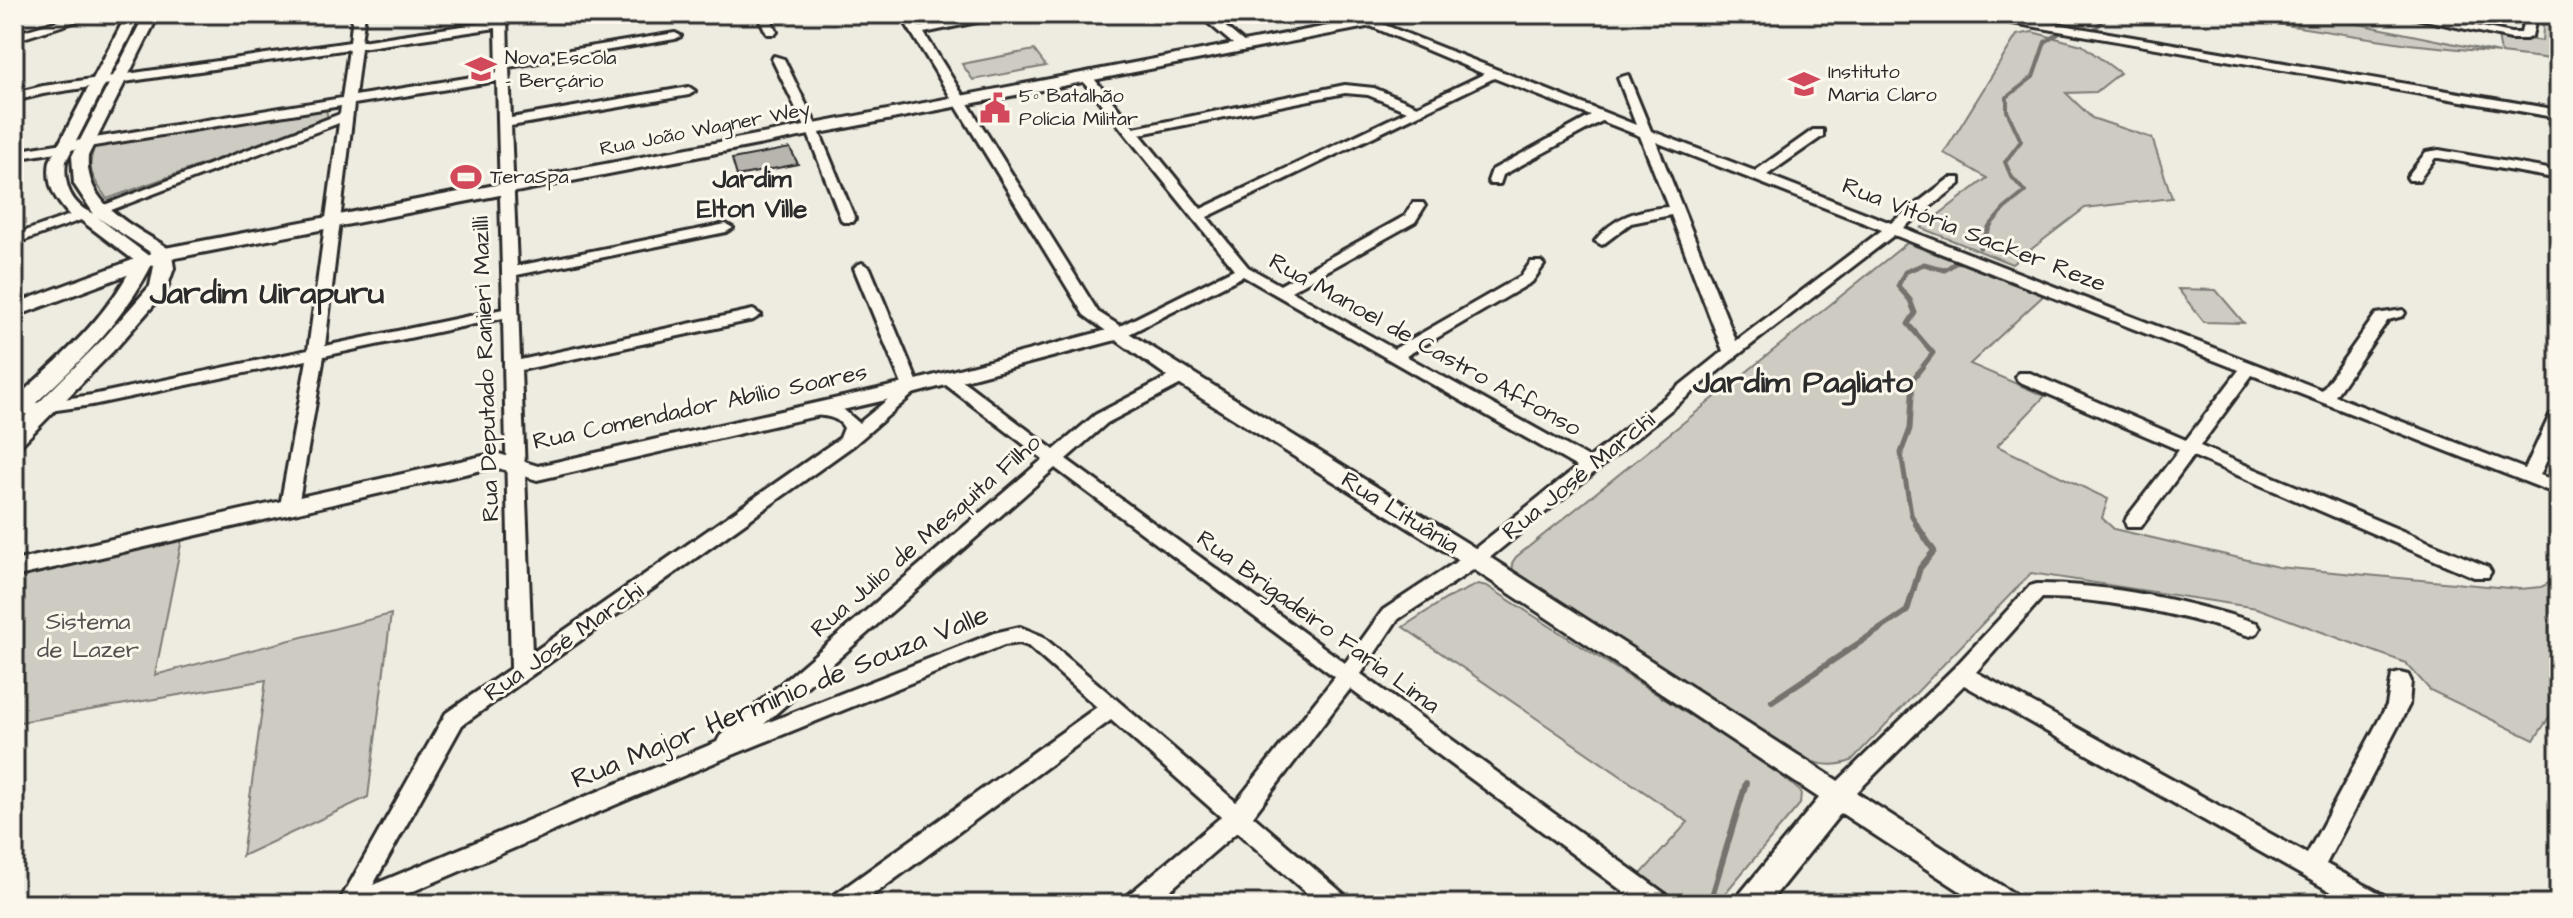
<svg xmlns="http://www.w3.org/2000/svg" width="2573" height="918" viewBox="0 0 2573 918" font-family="'Architects Daughter',sans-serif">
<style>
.green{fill:#cecbc2;stroke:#7c7b76;stroke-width:2}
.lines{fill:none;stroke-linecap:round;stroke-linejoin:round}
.stream-far2{stroke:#74726e;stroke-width:4}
.stream-far1{stroke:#74726e;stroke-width:5}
.stream{stroke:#74726e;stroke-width:6}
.building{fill:#b8b5ae;stroke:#2b2b2b;stroke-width:2}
.minor-casing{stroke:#2b2b2b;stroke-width:6}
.tertiary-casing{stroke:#2b2b2b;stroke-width:6}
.secondary-casing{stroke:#2b2b2b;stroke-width:6}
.minor{fill:#fbf7ec;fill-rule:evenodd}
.tertiary{fill:#fbf7ec;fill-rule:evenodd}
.secondary{fill:#fbf7ec;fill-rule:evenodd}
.labels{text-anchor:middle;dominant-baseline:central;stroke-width:6;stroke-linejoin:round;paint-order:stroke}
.far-poi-label{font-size:20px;fill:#2b2b2b;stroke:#fbf7ec;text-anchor:start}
.far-street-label{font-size:20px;fill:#2b2b2b;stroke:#fbf7ec}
.street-label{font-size:24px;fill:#2b2b2b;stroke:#fbf7ec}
.park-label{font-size:24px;fill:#545351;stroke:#fbf7ec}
.far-district-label{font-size:26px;font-weight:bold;fill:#2b2b2b;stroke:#fbf7ec}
.near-street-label{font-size:28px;fill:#2b2b2b;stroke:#fbf7ec}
.district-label{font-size:32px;font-weight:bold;fill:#2b2b2b;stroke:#fbf7ec}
</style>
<rect width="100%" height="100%" fill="#eeebe0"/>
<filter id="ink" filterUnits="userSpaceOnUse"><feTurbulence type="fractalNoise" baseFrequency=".0125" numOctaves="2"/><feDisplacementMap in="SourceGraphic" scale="16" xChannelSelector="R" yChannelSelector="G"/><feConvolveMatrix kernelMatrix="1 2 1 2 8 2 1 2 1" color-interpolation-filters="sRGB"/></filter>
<g filter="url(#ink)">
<path class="green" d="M2213,14H2310L2499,53L2409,44Z
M2544,14H2559V60L2501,53L2498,36L2542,41Z
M2032,32L2082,45L2120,73L2096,92L2066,93L2092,118L2152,138L2172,198L2085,208L2012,264L1921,228L1987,178L1944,153L2017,35Z
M1034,50L1046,66L973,80L962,64Z
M326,109L328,119L107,199C93,179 85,169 95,146Z
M1907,243L2044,295L1970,364L2045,396L1997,446L2108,499L2102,518L2114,529L2278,567L2520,589L2541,587L2559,578V703L2534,740L2430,690L2406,663L2257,608L2031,573L1851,761C1826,770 1810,762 1788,750L1513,570L1512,563L1516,557Z
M2178,289L2216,290L2244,323L2204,322Z
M182,539L155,675L391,614L368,797L242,856L266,680L14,723V577Z
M1478,584L1487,586L1774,769L1801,792L1800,804L1716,904H1680L1641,874L1688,822L1403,627L1446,599Z"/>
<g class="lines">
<path class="stream-far2" d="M2092,31L2100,24L2103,14
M1988,228L2004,209L2025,192L2011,176L2005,162L2021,141L2007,111V97L2033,77L2045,42L2060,33L2073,32"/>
<path class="stream-far1" d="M1980,247L1990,226
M1917,526L1911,514L1901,453L1910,429L1913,379L1933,353L1908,324L1915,313L1910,300L1898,286L1905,272L1924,264L1945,270L1958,261"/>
<path class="stream" d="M1772,701L1907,611L1920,568L1934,551L1916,524
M1712,896L1746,783"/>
</g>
<path class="building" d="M790,148L798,164L737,176L732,159Z"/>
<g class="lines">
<g class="minor-casing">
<path id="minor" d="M81,14H99L14,41V34Z
M353,14H365L361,41L496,21L495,14H507L508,60L675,33L681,36L675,39L509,67L511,118L689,87L695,91L689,95L511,126L517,266L726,224L733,228L726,232L517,275L520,360L753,310L761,315L753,320L521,370L532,653L840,438L844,428C837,415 824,417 811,414L808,410L811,406L844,410L859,423L903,387L854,268L857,265L862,263L870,268L920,388L854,445L462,725L373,885L717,742L720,736L1043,459L942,382L940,378L942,374H954L1054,450L1095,415L1175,373H1187L1189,377L1187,381L1107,423L1066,459L1345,663L1383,610L1468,554L1577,467L1243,276L1125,336H1113L1084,315L900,14H912L920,27L991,14H1015L924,33L1098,312L1120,326L1234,269L1083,81V75H1091L1134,128L1345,85L1374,88L1417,106L1484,74L1368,25L1366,23L1372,20L1636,125L1618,78L1628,75L1651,131L1755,171L1813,130H1823V136L1767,175L1891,223L1950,178H1960V184L1903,228L2322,390L2376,314L2403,310L2405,313L2403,316L2388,320L2335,396L2525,469L2550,415L2559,410V434L2540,475L2559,482V495L2252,375L2200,446L2488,567L2491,572L2488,577H2474L2193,456L2141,527H2127L2125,522L2127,517L2179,450L2018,381L2016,377L2018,373H2030L2186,440L2239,370L1894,235L1738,355L1482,564L1397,620L1361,674L1668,896L1671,904H1640L1350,689L1253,816L1346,896L1349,904H1319L1237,832L1154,904H1124L1127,896L1221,817L1111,720L861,904H830L833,896L1097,707L1028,646L1019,643L1004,645L725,758L383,904H338L446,713L511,668L503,318L324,356L298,506L289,512L280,506L307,360L92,405L14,416V406L92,395L308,350L339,123L106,212L101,213L94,209L340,114L341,106L14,159V151L342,98L349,49L43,94L14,101V93L43,86L350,42ZM496,28L497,73L355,96L361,48ZM1494,78L1591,116L1492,170L1488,181L1490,184H1500L1503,175L1602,121L1640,136L1668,207C1638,210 1614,216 1595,241L1602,245L1631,223L1671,215L1723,351L1589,458L1406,356L1532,282L1544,265L1541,262H1531L1521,276L1394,349L1291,291L1415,222L1425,206L1423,203H1413L1405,216L1280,285L1248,267L1207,217ZM497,81L503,309L325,346L354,104ZM1345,93L1368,95L1407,111L1201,209L1140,134ZM1656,142L1882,230L1736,341ZM1055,468L1335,677L1236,802L1042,636L1020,627L994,633L764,724Z
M757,14H769L777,32L775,34H767Z
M1972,14H1998L2559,110V118L1978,17Z
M2398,14H2420L2511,33H2521L2525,14H2537L2532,36L2526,39H2511Z
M1206,17H1214L1247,45V49H1239L1206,21Z
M774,56L784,59L819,131L855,219L853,222H843L841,219L807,131L772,59Z
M2439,150L2559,171V179L2439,158H2435L2419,180H2409L2407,177L2426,152Z
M76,213L83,217L81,220L14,244V235Z
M2037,584C2110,584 2188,601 2257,623L2260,628L2257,633L2250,636C2185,616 2110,598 2042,598L1976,672L2307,854L2387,705L2392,675L2400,673L2408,675L2411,681L2409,705L2326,864L2385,896L2388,904H2353L1964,685L1846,803L1838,806L1830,803L1826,796L1830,789L1954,668L2030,586Z"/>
</g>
<g class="tertiary-casing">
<path id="tertiary" d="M127,14H141L66,161C63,184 71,206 94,214L74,184L72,156L145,14H159L88,156C84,206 135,226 171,250L174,268L166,291L117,347L22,444L14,446V427L103,339L150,286L156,256L97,217L154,260C123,324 72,369 21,417L14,419V400C60,358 107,318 135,261L78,218L71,217C55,200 46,185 50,161Z
M1119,327L1483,553L2016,895L2020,904H1980L1841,813L1768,904H1735L1739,895L1819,798L1467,565L1174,381L1116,340L912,394L537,480L495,467L14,577V561L496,453L538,466L909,382Z"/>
</g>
<g class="secondary-casing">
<path id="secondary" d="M1390,14H1420L1413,18L170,259L14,317V304L165,248Z"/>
</g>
<use href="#minor" class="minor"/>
<use href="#tertiary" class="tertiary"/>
<use href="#secondary" class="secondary"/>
</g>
</g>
<defs>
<g id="school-bare" transform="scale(2.4)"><path d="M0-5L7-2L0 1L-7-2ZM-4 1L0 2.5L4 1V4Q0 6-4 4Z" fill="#d1495b" stroke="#fbf7ec" stroke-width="2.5" paint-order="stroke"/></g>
<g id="civic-bare" transform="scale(2.4)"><path d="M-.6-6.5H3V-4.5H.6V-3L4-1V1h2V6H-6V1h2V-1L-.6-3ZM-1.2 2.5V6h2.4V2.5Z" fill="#d1495b" stroke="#fbf7ec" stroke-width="2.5" paint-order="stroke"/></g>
<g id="stadium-bare" transform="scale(2.4)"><path d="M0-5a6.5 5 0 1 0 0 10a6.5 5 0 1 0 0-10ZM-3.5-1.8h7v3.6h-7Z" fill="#d1495b" stroke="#fbf7ec" stroke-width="2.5" paint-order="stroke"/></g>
</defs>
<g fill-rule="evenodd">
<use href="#school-bare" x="481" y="69"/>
<use href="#school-bare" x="1804" y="84"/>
<use href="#civic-bare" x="995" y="108"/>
<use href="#stadium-bare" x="466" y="177"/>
</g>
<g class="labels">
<g class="far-poi-label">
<text x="505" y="58">Nova Escola<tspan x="505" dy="23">- Berçário</tspan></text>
<text x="1828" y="72">Instituto<tspan x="1828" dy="23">Maria Claro</tspan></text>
<text x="1019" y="96">5º Batalhão<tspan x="1019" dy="23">Polícia Militar</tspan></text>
<text x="490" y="177">TeraSpa</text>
</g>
<g class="far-street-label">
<text transform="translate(705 129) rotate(-11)">Rua João Wagner Wey</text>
</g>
<g class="street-label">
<text transform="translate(1974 235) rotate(21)">Rua Vitória Sacker Reze</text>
<text transform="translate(1425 345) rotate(29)">Rua Manoel de Castro Affonso</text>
<text transform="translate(486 369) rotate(-92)">Rua Deputado Ranieri Mazilli</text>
<text transform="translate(700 407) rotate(-12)">Rua Comendador Abílio Soares</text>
<text transform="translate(1579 476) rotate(-39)">Rua José Marchi</text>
<text transform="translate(1400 513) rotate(32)">Rua Lituânia</text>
<text transform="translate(926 536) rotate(-41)">Rua Julio de Mesquita Filho</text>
<text transform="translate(1318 622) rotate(36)">Rua Brigadeiro Faria Lima</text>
<text transform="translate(564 642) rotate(-35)">Rua José Marchi</text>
</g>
<g class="park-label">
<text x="88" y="622">Sistema<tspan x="88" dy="28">de Lazer</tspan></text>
</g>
<g class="far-district-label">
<text x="752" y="179">Jardim<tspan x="752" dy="30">Elton Ville</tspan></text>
</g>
<g class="near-street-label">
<text transform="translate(780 697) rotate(-22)">Rua Major Herminio de Souza Valle</text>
</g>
<g class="district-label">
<text x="267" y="293">Jardim Uirapuru</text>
<text x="1803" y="382">Jardim Pagliato</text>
</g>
</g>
<rect width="2573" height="918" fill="none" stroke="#fbf7ec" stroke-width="48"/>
<rect x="24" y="24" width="2525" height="870" fill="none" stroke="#2b2b2b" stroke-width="3" filter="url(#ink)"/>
</svg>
